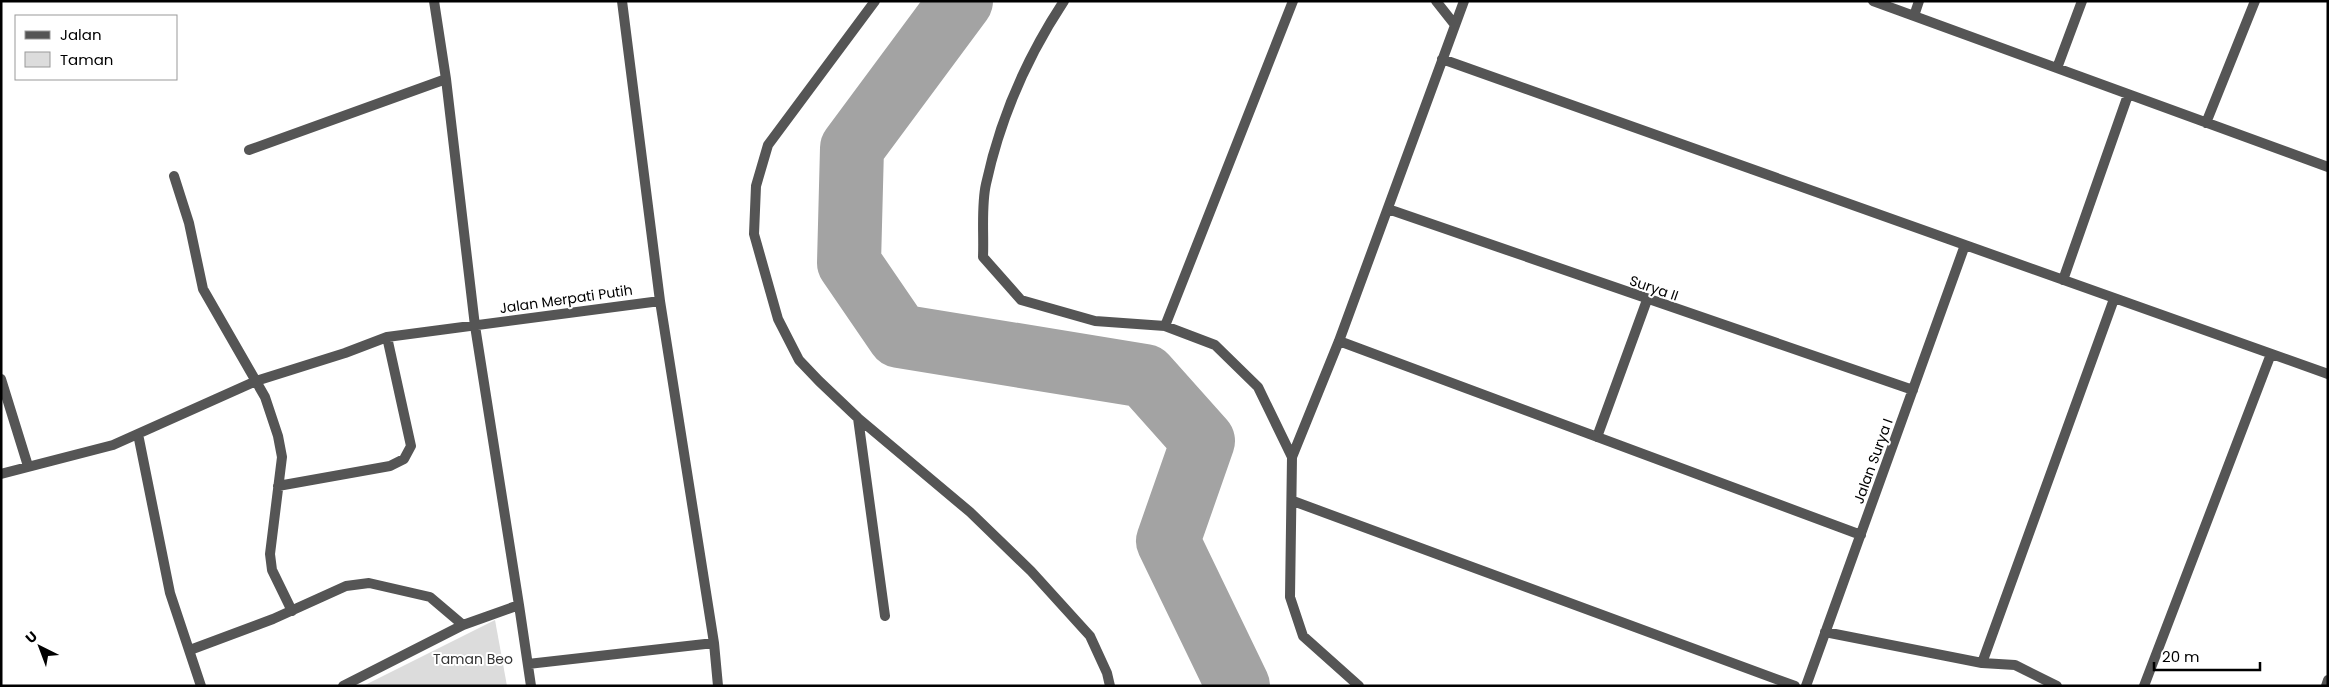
<svg xmlns="http://www.w3.org/2000/svg" width="2329" height="687" viewBox="0 0 2329 687" font-family="Poppins,sans-serif">
<style>
.green{fill:#dcdcdc}
.lines{fill:none;stroke-linecap:round;stroke-linejoin:round}
.river{stroke:#a3a3a3;stroke-width:64}
.street{stroke:#555;stroke-width:10}
.labels{text-anchor:middle;dominant-baseline:central;stroke-width:4;stroke-linejoin:round;paint-order:stroke}
.street-label{font-size:14px;fill:#000;stroke:#fff}
.park-label{font-size:14px;fill:#333;stroke:#fff}
</style>
<rect width="100%" height="100%" fill="#fff"/>
<path class="green" d="M495,620L507,686H363Z"/>
<g class="lines">
<path class="river" d="M961,1L852,148L849,263L899,336L1145,376L1203,441L1168,541L1238,686"/>
<path class="street" d="M622,1L660,301L714,643L718,686
M875,1L768,145L756,186L754,234L778,319L799,360L819,381L858,418L970,512L1031,571L1090,636L1107,673L1110,686
M1064,1C1027,57 1000,119 986,184C981,206 984,233 983,257L1021,300L1095,321L1165,326L1215,345L1258,387L1292,457
M1436,1L1455,25
M1873,1L2328,167
M1914,16L1919,1
M1442,59L2328,374
M2057,68L2082,1
M2206,123L2255,1
M249,150L446,79
M174,176L189,223L203,289L265,397L278,436L282,457L270,554L272,570L292,611
M1388,209L1913,390
M2063,280L2128,95
M1165,326L1293,1
M1339,341L1861,535
M1,379L28,466
M858,418L885,616
M138,434L170,593L201,686
M1597,437L1647,300
M1,474L113,445L256,381L345,353L387,337L660,301
M278,486L390,466L404,459L411,446L387,337
M1293,501L1795,686
M519,605L531,686
M1825,632L1982,663L2015,665L2057,686
M190,650L273,619L346,586L369,583L430,597L463,625
M1982,663L2114,299
M528,664L714,643
M343,686L463,625L519,605L475,326L446,79L434,1
M1359,686L1303,636L1290,597L1292,457L1339,341L1464,1
M1806,686L1965,245
M2144,686L2271,354
M2326,686L2328,680"/>
</g>
<g class="labels">
<g class="street-label">
<text transform="translate(1654 288) rotate(19)">Surya II</text>
<text transform="translate(566 299) rotate(-8)">Jalan Merpati Putih</text>
<text transform="translate(1873 461) rotate(-70)">Jalan Surya I</text>
</g>
<g class="park-label">
<text x="473" y="659">Taman Beo</text>
</g>
</g>
<rect width="2329" height="687" fill="none" stroke="#000000" stroke-width="5"/>
<rect x="15" y="15" width="162" height="65" fill="#ffffff" stroke="#999999"/>
<rect x="25" y="31" width="25" height="8" fill="#555555" stroke="#999999"/>
<text x="60" y="40" font-size="15" fill="#000000">Jalan</text>
<rect x="25" y="52" width="25" height="15" fill="#dcdcdc" stroke="#999999"/>
<text x="60" y="65" font-size="15" fill="#000000">Taman</text>
<g transform="translate(40 647) rotate(318)" stroke="#ffffff" stroke-width="4" paint-order="stroke">
<path d="M0-4L9 19L0 12L-9 19Z" fill="#000000"/>
<text y="-8" font-size="14" font-weight="bold" text-anchor="middle" fill="#000000">U</text>
</g>
<path d="M2154 662v8h106v-8" fill="none" stroke="#000000" stroke-width="2.5"/>
<text x="2162" y="662" font-size="15" fill="#000000" stroke="#ffffff" stroke-width="4" paint-order="stroke">20 m</text>
</svg>
